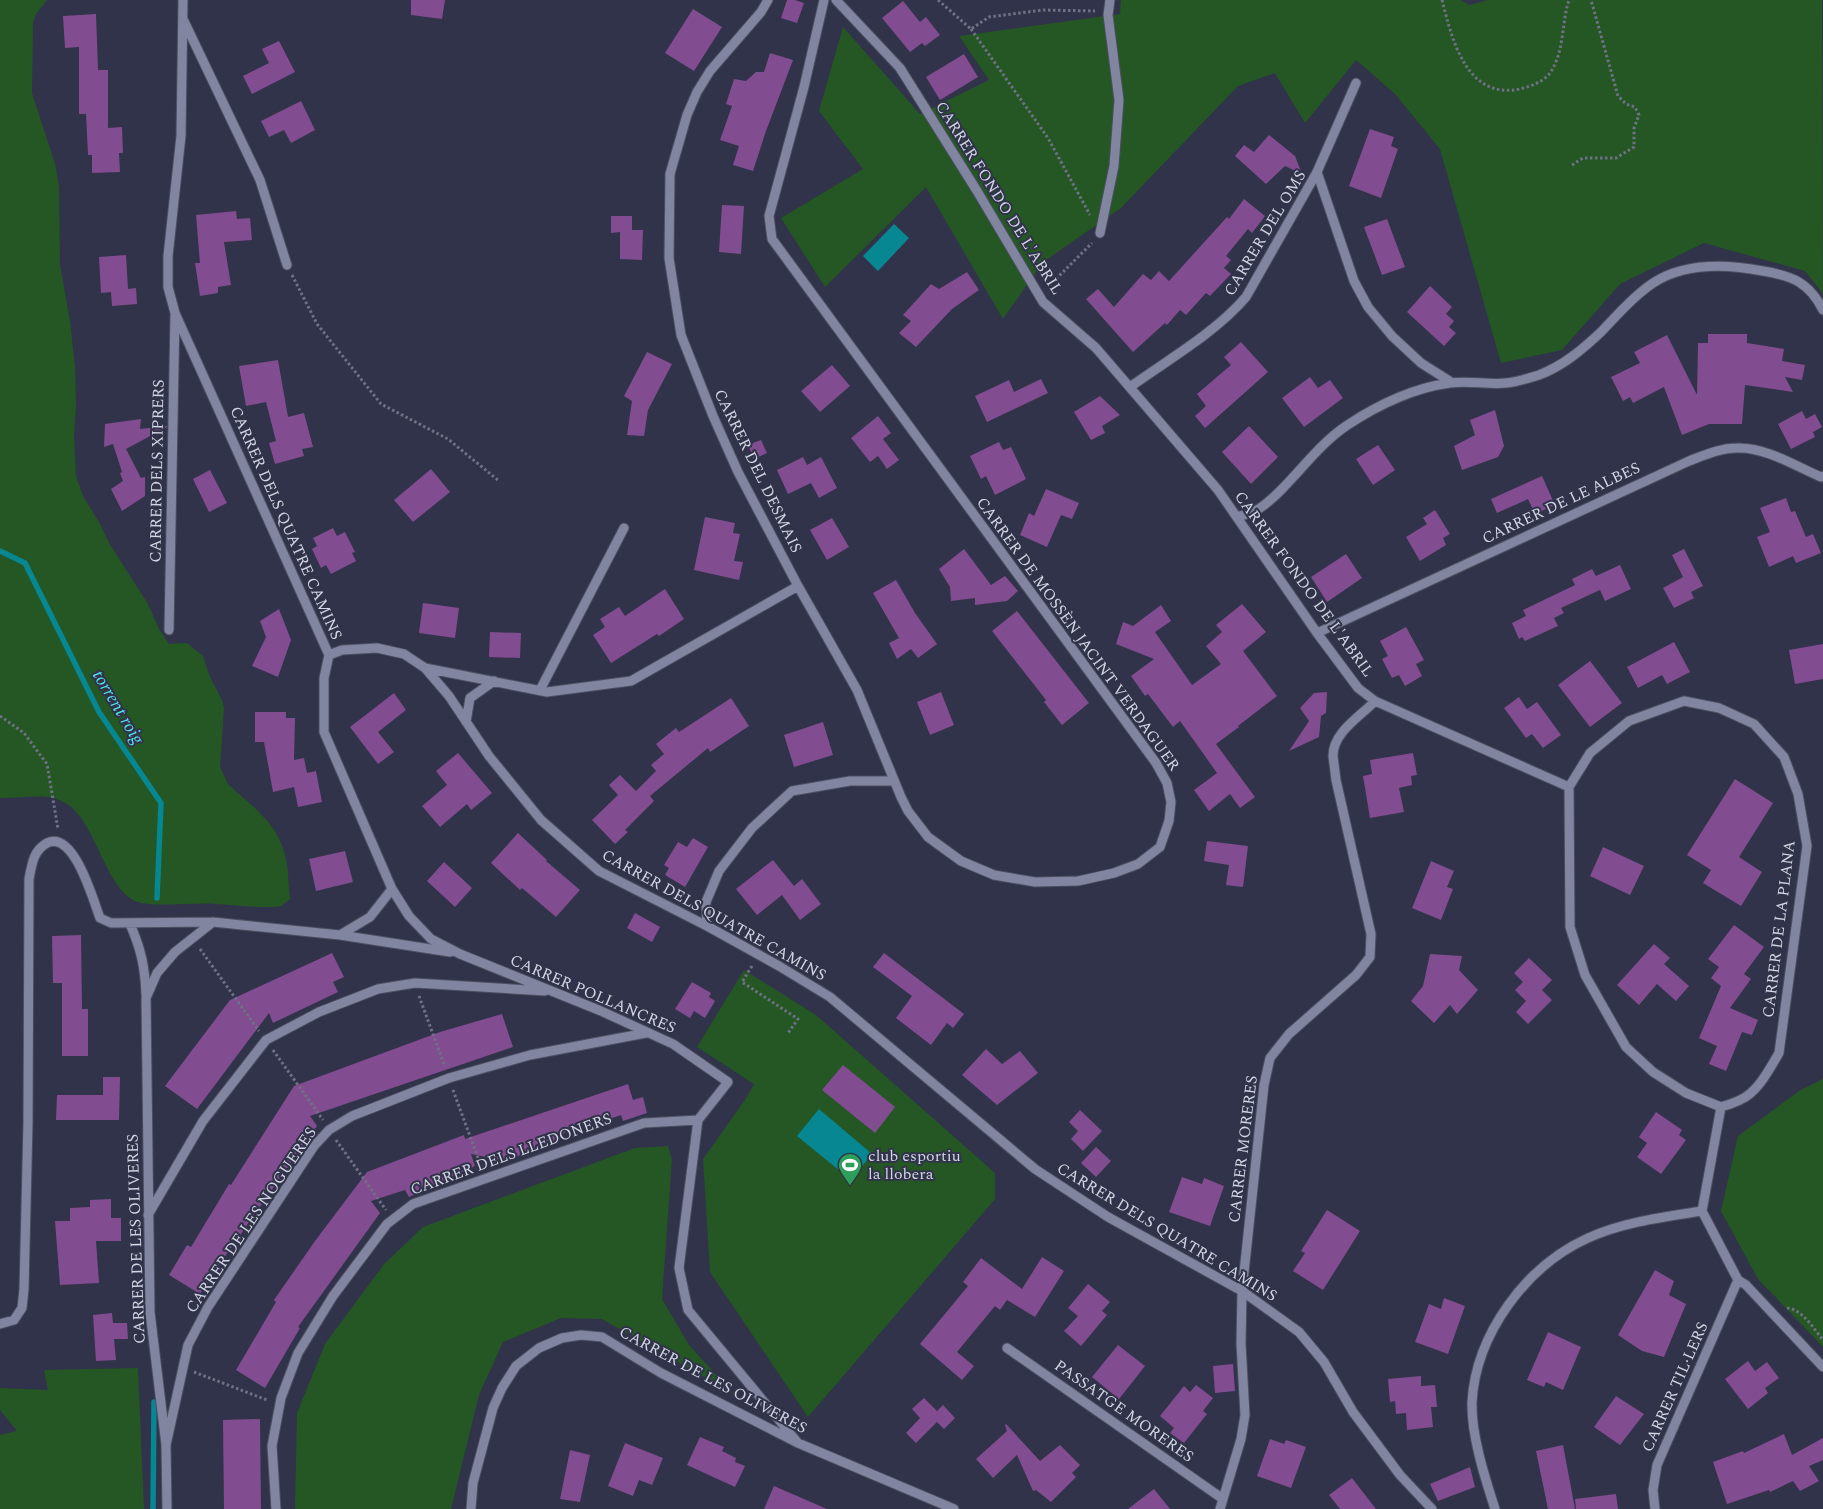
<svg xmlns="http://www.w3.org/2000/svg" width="1823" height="1509" viewBox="0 0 1823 1509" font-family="Spectral,serif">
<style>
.green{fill:#255725}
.water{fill:#068792}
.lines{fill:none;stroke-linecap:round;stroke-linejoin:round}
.stream{stroke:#068792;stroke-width:5.5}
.building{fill:#824c90}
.minor-casing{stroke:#4c4e61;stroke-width:11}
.path{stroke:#6f7285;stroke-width:3;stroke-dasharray:2.5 2.5;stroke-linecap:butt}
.minor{stroke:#81859f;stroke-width:9}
.labels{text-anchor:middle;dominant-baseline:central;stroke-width:4;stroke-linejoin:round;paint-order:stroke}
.street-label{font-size:16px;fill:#d1d4e2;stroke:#303349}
.poi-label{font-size:16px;fill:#d1d4e2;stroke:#303349;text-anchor:start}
.water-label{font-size:18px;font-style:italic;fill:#54e1ef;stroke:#303349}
</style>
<rect width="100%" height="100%" fill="#303349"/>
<path class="green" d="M0,0H47L36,14L33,22L32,93L55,164L59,186L60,265L70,321L75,367L76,405L74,434L76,476L83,496L100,524L109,543L148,604L159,629L169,644L187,643L203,656L210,677L222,700L224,708L220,767L228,784C247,802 276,822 283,849C289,865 288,882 290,899C287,901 284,904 281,906C271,909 230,905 217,904C193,902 164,907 141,903C106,895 98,824 67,804C48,791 22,799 0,798Z
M1121,0H1461L1469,5L1488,0H1822L1823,294L1805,271L1704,243L1620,284L1562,350L1501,363L1440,149L1395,94L1356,60L1305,123L1275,73L1238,86L1121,208L1043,262L1003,319L926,187L825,287L781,218L863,169L819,111L843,27L920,114L989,80L959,36L1120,14Z
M744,970L816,1015L995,1173V1199L808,1417L710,1272L703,1159L747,1097L754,1084L697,1047Z
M1823,1079V1347L1758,1279L1721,1211L1738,1136L1799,1091Z
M668,1146L672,1159L662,1299L689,1345L734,1394L602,1319L561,1318L503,1342L479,1395L451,1509H295L297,1413L325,1344L384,1264L423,1227L635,1148Z
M138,1368L144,1509H0V1435L17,1431L0,1410V1388L48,1390L44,1370Z"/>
<path class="water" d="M894,224L909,238L878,271L863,256Z
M819,1109L872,1154L851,1180L797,1136Z"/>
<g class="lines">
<path class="stream" d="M0,551L25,563L99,712L161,803L157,898
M153,1509L154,1402"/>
</g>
<path class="building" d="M411,0H445L442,19L411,15Z
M787,0H795L804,3L797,23L781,18Z
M903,1L920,22L926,17L940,35L925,46L922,43L910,52L882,18Z
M693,9L722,27L694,71L665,53Z
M96,14L98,70H108V128L122,127L123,153H119L120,172L92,173V155H88L86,114H79V47L65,48L63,16Z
M279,41L295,72L252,94L243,76L269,63L262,49Z
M770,53L793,60L766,131L753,171L733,165L739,146L720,140L732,106L726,104L734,79L746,81L756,72H764Z
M964,54L978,77L940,100L926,77Z
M301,101L315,130L291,143L284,130L269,137L261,121Z
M1370,129L1394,137L1391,146L1398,149L1381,198L1349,186Z
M1269,135L1295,156L1302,174L1285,166L1266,184L1235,156L1244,145L1254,152Z
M1244,199L1265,216L1252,233L1248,229L1226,256L1231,260L1224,268L1231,274L1210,296L1206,293L1186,315L1180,310L1167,325L1165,323L1133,352L1086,299L1098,289L1114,307L1143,274L1151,280L1159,271L1169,281L1227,217L1229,219Z
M722,205L744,206L741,254L719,252Z
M236,211L237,219L250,218L252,240L224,242L231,285L218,287V293L200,296L195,263H200L196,215Z
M611,216H632V230H643L642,260L620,259V232L611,233Z
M1387,219L1405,267L1382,275L1364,227Z
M126,255L128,289L136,288L137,304L112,306L111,292L101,293L99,257Z
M967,272L979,290L952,309L916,347L899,333L911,321L903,315L931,284L939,289Z
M1430,286L1452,307L1446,314L1454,321L1449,327L1456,333L1444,346L1407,312Z
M1708,334H1747V343L1784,349L1782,361L1805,365L1802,380L1785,377L1793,392L1745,385L1742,424H1709L1682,435L1664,387L1633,403L1630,397L1623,401L1611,377L1640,363L1634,352L1667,335L1697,395L1698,343H1708Z
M1241,342L1268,372L1205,428L1195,416L1206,406L1197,394L1231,365L1224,357Z
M647,352L672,364L648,410L644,436L627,435L632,401L624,396Z
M278,360L288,417L304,413L313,447L302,449L304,456L275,464L269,443L276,441L266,402L246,406L239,366Z
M832,365L850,386L820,412L801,391Z
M1310,377L1318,388L1330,380L1343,398L1304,427L1282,398Z
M1041,379L1048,393L987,422L975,396L1009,380L1014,392Z
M1100,396L1120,415L1102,426L1105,433L1091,440L1074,412Z
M1495,410L1504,446L1498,457L1462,470L1454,446L1475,435L1470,420Z
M1802,411L1806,419L1815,414L1822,427L1813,432L1815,437L1791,449L1778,424Z
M878,416L891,433L883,439L899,460L887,469L878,456L870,462L851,438Z
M141,419L140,429L167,426V427L126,449L141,478L145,477V496L122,511L111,489L123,481L120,473L122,472L113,444L104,447L105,424Z
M1249,426L1278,457L1251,484L1222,452Z
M761,440L767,453L754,459L748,445Z
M999,442L1003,450L1011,447L1026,479L995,495L986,476L981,479L970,456Z
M1378,445L1395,470L1373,485L1356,459Z
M803,457L807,465L821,457L837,488L819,498L811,483L788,494L777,470Z
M431,469L450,492L413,522L394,500Z
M210,470L227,503L209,512L193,479Z
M1542,476L1555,505L1535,514L1528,499L1497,513L1491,499Z
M1046,489L1079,503L1072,519L1061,515L1047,547L1020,535L1029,513L1034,516Z
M1786,498L1791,512L1795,511L1806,537L1813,534L1821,553L1796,563L1793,556L1769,567L1757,537L1770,532L1760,508Z
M1435,510L1450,534L1443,538L1446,545L1420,561L1406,537L1427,524L1423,518Z
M705,517L735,523L733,533L740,534L734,561L743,562L739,580L694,570Z
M832,518L849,547L827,560L810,530Z
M333,528L337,536L345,532L355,552L352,553L356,561L331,574L326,565L321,568L312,549L317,546L313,538Z
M964,549L991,585L1005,576L1018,591L1007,601L975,605V598L951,601L950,587L939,569Z
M1684,549L1703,586L1691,592L1694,598L1674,608L1663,588L1683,577L1672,555Z
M1346,554L1362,578L1327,602L1311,577Z
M1620,565L1631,589L1605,601L1600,590L1561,608L1564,613L1554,618L1558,626L1525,641L1522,637L1519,639L1512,623L1526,616L1523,610L1575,585L1572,579L1592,569L1596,576Z
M896,580L915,613L937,644L918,658L911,649L897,659L889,643L899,638L873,593Z
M665,589L684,619L659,636L657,634L611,663L593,635L605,627L600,619L619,607L625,616Z
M423,603L459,608L455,638L419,633Z
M1242,604L1266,632L1243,651L1277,696L1238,726L1239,727L1216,744L1255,797L1240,808L1230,794L1209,811L1194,790L1217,773L1180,721L1173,727L1148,694L1145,696L1131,676L1154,659L1116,644L1123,622L1133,626L1161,605L1171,621L1155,632L1192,685L1221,664L1206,646L1222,632L1216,625Z
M279,609L291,640L278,677L252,666L266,637L260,621Z
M1017,611L1089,703L1062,725L1044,702L1046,700L992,631Z
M1406,627L1424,660L1416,664L1422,676L1405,686L1399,675L1392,678L1382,659L1388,656L1380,641Z
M490,632L521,633L520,658L489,657Z
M1674,642L1690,672L1667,684L1662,675L1638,688L1627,667Z
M1823,644V679L1795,684L1789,650Z
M1590,661L1622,703L1590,727L1558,685Z
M941,692L954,725L930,735L917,702Z
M1327,692L1326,713L1321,716L1319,737L1289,751L1309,721L1300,708L1314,693Z
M394,693L406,710L378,732L394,752L378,764L350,727Z
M1519,697L1527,709L1537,702L1561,735L1543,748L1532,734L1526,738L1504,708Z
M731,698L749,726L710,752L708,748L650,796L654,801L625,830L628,832L615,844L592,820L618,795L609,785L620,775L636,791L656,771L651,765L664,754L656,744L676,728L679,732Z
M255,712H286V718H295L294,760L304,758L307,773L316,771L322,802L298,807L294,787L273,792L264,742H255Z
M823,722L833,755L794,767L784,735Z
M458,753L492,793L471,810L467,804L440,827L422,806L447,785L436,771Z
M1413,753L1417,775L1411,776L1412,785L1399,788L1404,812L1370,818L1363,776L1372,774L1370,760Z
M1735,779L1773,803L1739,857L1762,872L1741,906L1703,883L1711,870L1687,855Z
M518,833L547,860L546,861L580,890L556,917L522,888L520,890L491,863Z
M693,838L708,847L685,887L665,875L669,868L664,865L678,842L687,847Z
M1207,841L1248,846L1243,887L1226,885L1229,865L1204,861Z
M1603,847L1644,866L1630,895L1590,876Z
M345,851L353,882L316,891L309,859Z
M773,860L794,886L802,879L821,904L800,920L782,895L757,915L736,889Z
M1431,861L1454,871L1447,887L1453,889L1441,920L1412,908Z
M444,862L472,888L455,907L427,881Z
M635,913L660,927L652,942L627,928Z
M1734,925L1764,947L1744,974L1751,979L1730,1008L1758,1020L1752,1035L1742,1032L1726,1071L1709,1064L1717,1046L1699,1038L1721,986L1711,978L1719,967L1708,959Z
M81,935L82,1009H88V1056H62V983H53L52,936Z
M1654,944L1670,958L1664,964L1689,986L1676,1001L1657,984L1639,1005L1617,985Z
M332,953L344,977L333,982L338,992L273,1023L269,1013L197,1109L165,1086L230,1000Z
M884,953L964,1014L953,1028L947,1023L931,1045L896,1018L912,996L873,967Z
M1430,954L1462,956L1459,970L1478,990L1457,1014L1450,1005L1434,1023L1411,1001L1423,986Z
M1529,958L1552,980L1542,990L1552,1000L1528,1024L1516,1012L1526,1001L1515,990L1523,982L1514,973Z
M692,982L711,993L709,997L715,1001L705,1018L694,1011L690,1018L675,1009Z
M502,1014L513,1047L310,1116L317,1126L221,1262L200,1294L169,1275L187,1245L191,1247L229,1184L231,1185L294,1086L440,1032Z
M986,1049L1002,1064L1020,1051L1038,1073L997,1105L962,1075Z
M843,1065L895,1107L875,1133L822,1090Z
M103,1077H120L119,1120H56L57,1095H103Z
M628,1084L633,1100L643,1097L647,1113L623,1121L621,1115L600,1122L598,1118L564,1133L560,1139L506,1161L471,1154L475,1166L409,1197L405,1190L371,1201L380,1213L298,1327L300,1328L265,1388L236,1370L276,1302L274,1300L315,1241L367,1172L464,1135L465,1139Z
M1080,1110L1102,1131L1083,1151L1071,1139L1078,1131L1069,1122Z
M1656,1112L1682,1130L1679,1135L1686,1140L1661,1174L1637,1157L1647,1143L1639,1137Z
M1096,1147L1111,1161L1096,1177L1081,1163Z
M1182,1177L1202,1184L1204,1178L1224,1186L1210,1226L1169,1212Z
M111,1199V1218H121V1241H96L99,1283L60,1285L55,1221H70V1208L90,1207V1200Z
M1327,1210L1360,1231L1323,1290L1293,1271L1305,1253L1301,1251Z
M1042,1257L1064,1271L1035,1317L1007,1300L1000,1310L995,1306L957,1352L974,1366L962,1380L920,1344L968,1286L963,1282L981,1258L1022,1289Z
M1655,1270L1674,1281L1669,1295L1686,1304L1664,1357L1642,1351L1618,1335Z
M1088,1284L1110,1302L1102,1311L1107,1315L1081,1346L1064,1331L1078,1316L1068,1308Z
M1444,1298L1465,1306L1448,1354L1415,1342L1429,1304L1441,1309Z
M112,1313L113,1323H127L128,1339H114L116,1360L96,1361L93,1315Z
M1548,1332L1581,1347L1563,1390L1546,1382L1544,1387L1527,1380Z
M1118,1345L1145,1366L1119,1399L1092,1377Z
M1748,1361L1755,1371L1767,1362L1779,1378L1765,1388L1768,1393L1748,1409L1725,1379Z
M1233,1364L1235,1391L1215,1393L1213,1366Z
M1421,1376V1386L1435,1385L1437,1407H1431L1433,1427L1407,1430L1406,1413L1396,1414L1395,1401L1390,1402L1388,1379Z
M1196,1385L1213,1398L1203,1411L1207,1414L1184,1443L1170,1433L1174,1428L1160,1416L1184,1386L1190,1392Z
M1616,1396L1644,1414L1620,1445L1594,1427Z
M924,1398L937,1411L943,1405L955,1418L944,1429L937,1422L916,1443L906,1433L920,1418L912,1409Z
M260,1419L261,1509H224L223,1420Z
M1006,1424L1040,1461L1060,1445L1080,1465L1072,1473L1076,1477L1051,1502L1036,1490L1033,1491L1017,1455L993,1478L976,1459L1007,1431L1005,1425Z
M1784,1434L1792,1455L1823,1438V1460L1809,1466L1819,1481L1800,1491L1793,1481L1770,1492L1769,1490L1727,1504L1713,1462L1743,1451L1744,1453Z
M700,1437L724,1447L722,1451L736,1458L735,1462L745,1466L735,1487L687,1465Z
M1270,1439L1284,1444L1286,1440L1306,1447L1291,1488L1257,1476Z
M625,1443L663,1458L652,1485L639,1480L633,1496L608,1486Z
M1563,1445L1575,1509H1548L1536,1451Z
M570,1450L590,1455L580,1502L560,1499Z
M1470,1467L1475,1487L1438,1501L1430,1484Z
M1352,1478L1376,1509H1340L1329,1495Z
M774,1486L827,1509H764Z
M1154,1489L1170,1509H1128Z
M1616,1494L1618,1509H1576L1575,1499Z"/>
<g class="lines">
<g class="minor-casing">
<path id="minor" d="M183,0L181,136L168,256V287L175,313L329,655L342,650L377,648L404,654L425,668L449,696L489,756L541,820L599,871L707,926L779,966L830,997L1035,1169L1108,1217L1242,1291L1299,1332L1324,1362L1353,1412L1400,1475L1432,1509
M768,0L761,12L710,71L697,92L687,115L670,174L669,258L681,335L713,416L738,472L798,586L857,690L901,797L908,811L928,837L961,861L994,875L1035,882L1078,881L1114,873L1138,864L1160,847L1169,821L1171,802L1167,783L1156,763L772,239L769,216L804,87L824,0
M836,0L900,68L977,191L1043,302L1096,348L1218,490L1317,633L1358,688L1375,701L1569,787L1570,927L1585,975L1626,1047L1653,1072L1686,1093L1721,1107L1702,1211
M183,19L260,180L287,265
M1317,172L1356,83
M1100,233L1114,166L1119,100L1108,15L1110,0
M1130,387C1169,359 1215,333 1246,297L1317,172L1354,281L1368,307L1392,336L1421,363L1451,382
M1237,517C1243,515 1250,514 1255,511C1265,506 1273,498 1281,490C1302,469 1321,443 1346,426C1376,406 1413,388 1450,383C1468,380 1488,385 1506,383C1517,382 1529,378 1539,375C1563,366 1583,349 1601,332C1617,315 1634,296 1653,283C1685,262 1727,264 1763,271C1792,276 1809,282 1823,310
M169,630L175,315
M1317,633L1689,461C1705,455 1720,448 1737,448C1766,447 1795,466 1821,477L1823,476
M329,655L324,678V732L392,889L409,916L431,939L460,954L601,1011L673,1044L728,1082L698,1120L679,1268L688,1310L798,1443
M425,668L547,692L631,681L798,586
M540,690L624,528
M466,722L470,698L494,681
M1569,787L1590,753L1629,721L1684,701L1719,708L1754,724L1784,757L1798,794L1807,846L1779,1053C1769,1070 1758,1092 1740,1100C1734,1103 1727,1105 1721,1107
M130,924C141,949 145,967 146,995
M707,926L706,902L719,871L752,828L792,791L850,781H894
M340,935L370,917L392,889
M148,1215L203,1121L266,1040L319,1012L378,989L415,983L545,991
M0,1324L14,1320L22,1308L24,1289L28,1123L29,879C32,864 33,851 47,843C74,830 93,900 100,918L111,923L213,922L340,935L450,952
M1007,1348L1223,1499
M166,1445L188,1345L208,1307L314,1146L329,1130L352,1116L449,1078L530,1055L646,1033
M167,1509L166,1445L150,1312L146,998L157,973L175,952L213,922
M276,1509L272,1446L281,1398L298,1353L333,1296L387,1224L413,1204L644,1123L698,1120
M471,1509L473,1483L493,1408L502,1388L516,1366L539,1348L562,1338L581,1335L602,1337L661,1373L798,1443L954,1509
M1220,1509L1241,1439L1245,1415L1241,1344L1242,1291L1264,1085L1270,1058L1289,1034L1356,975L1370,957L1371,934L1336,780C1335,772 1334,764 1333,756C1333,732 1360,717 1375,701
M1495,1509C1485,1478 1471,1435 1472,1402C1476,1334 1526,1266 1588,1238C1623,1222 1664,1217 1702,1211L1738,1280L1746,1285L1823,1367
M1655,1509L1653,1490L1657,1465L1738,1280"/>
</g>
<path class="path" d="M938,0L971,29L989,17L1043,10L1095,11
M1442,0C1452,39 1466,100 1520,89C1531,86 1543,82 1550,73C1565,51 1561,24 1569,0
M971,29L1048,138L1090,215
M1572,165L1583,158H1616L1634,147V128L1639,115L1635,107L1626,104L1618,96L1591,0
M292,275L317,324L381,404L448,439L499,481
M1049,286L1092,243
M0,716L24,733L47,764L58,829
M200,949L259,1031
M752,966L742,982L798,1019L788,1033
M419,996L445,1067
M273,1050L323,1120
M453,1090L481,1166
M336,1140L386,1210
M1787,1308C1802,1309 1814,1329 1823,1340
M194,1372L267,1400"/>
<use href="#minor" class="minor"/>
</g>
<defs>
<g id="stadium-pin" transform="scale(1.25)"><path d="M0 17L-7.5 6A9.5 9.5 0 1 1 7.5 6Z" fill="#2e9e5b" stroke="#303349"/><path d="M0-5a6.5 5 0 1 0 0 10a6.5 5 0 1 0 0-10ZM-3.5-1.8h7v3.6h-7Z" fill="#fff"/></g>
</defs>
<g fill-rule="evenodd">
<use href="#stadium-pin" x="850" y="1165"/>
</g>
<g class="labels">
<g class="street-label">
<text transform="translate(999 198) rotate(58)">CARRER FONDO DE L'ABRIL</text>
<text transform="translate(1265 233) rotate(-59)">CARRER DEL OMS</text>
<text transform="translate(157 471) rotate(-89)">CARRER DELS XIPRERS</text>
<text transform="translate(758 471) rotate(64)">CARRER DEL DESMAIS</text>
<text transform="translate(1561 503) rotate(-25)">CARRER DE LE ALBES</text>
<text transform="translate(286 523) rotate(66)">CARRER DELS QUATRE CAMINS</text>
<text transform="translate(1304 584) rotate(54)">CARRER FONDO DE L'ABRIL</text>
<text transform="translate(1078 634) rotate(54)">CARRER DE MOSSÈN JACINT VERDAGUER</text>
<text transform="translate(714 915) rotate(29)">CARRER DELS QUATRE CAMINS</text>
<text transform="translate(1779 929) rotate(-83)">CARRER DE LA PLANA</text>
<text transform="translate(593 994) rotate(23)">CARRER POLLANCRES</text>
<text transform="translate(1243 1149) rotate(-83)">CARRER MORERES</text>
<text transform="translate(511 1154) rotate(-20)">CARRER DELS LLEDONERS</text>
<text transform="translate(251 1220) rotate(-56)">CARRER DE LES NOGUERES</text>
<text transform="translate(1167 1232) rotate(31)">CARRER DELS QUATRE CAMINS</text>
<text transform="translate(136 1239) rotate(-92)">CARRER DE LES OLIVERES</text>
<text transform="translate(713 1380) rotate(28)">CARRER DE LES OLIVERES</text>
<text transform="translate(1675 1387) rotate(-66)">CARRER TIL·LERS</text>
<text transform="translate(1124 1411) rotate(35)">PASSATGE MORERES</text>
</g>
<g class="poi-label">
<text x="868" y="1156">club esportiu<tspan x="868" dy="18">la llobera</tspan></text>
</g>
<g class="water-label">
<text transform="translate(118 707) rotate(59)">torrent roig</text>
</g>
</g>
</svg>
